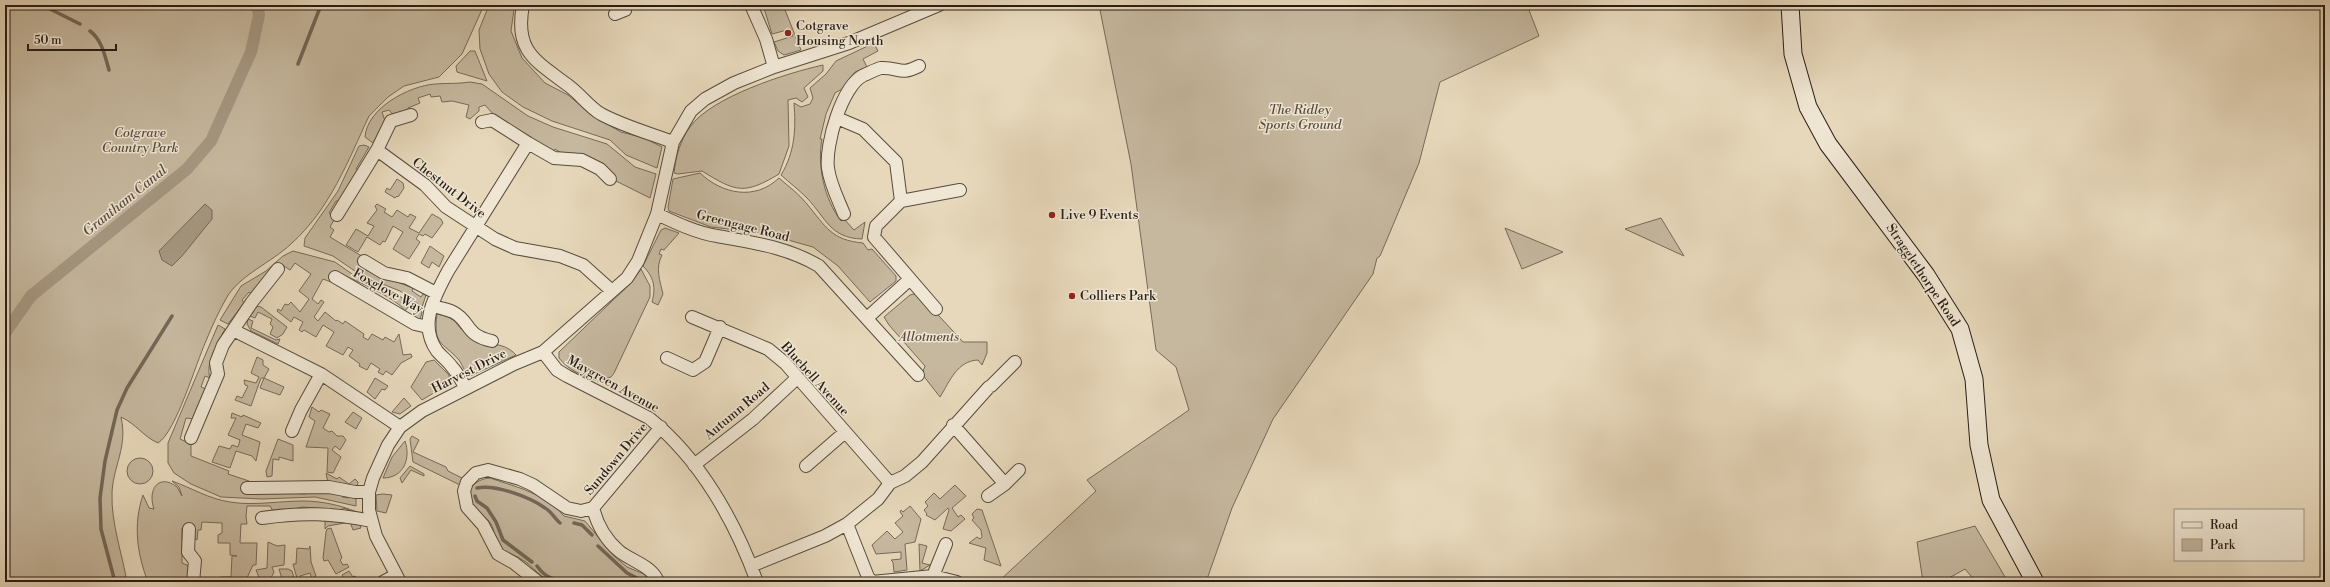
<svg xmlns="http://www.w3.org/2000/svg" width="2330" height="587" viewBox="0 0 2330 587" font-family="'Libre Bodoni',serif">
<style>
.green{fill:#c6b89f;stroke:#766a5a}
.water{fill:#a69883;stroke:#736757}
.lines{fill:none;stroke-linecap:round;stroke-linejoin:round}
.stream{stroke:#736757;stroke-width:3.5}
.canal{stroke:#a69883;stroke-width:12}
.street-casing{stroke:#574c3e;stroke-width:14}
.secondary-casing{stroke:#271d15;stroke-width:19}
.street{stroke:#efe6d3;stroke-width:12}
.secondary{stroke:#efe6d3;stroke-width:17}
.poi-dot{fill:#8f2418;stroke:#efe6d3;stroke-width:1.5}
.labels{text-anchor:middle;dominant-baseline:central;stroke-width:3;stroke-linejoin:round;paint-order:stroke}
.poi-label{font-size:13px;fill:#271d15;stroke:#efe6d3;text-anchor:start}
.park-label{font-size:13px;font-style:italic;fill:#574c3e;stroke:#efe6d3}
.street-label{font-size:13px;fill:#271d15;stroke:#efe6d3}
.water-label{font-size:14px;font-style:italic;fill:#5a4e41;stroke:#efe6d3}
</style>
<rect width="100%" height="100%" fill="#e7d8bb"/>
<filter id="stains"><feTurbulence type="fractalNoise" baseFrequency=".005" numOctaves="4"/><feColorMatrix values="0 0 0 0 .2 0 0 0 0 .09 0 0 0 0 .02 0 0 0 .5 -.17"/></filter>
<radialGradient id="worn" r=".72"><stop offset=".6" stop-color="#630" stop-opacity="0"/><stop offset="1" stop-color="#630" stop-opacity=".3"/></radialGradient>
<path class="green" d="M5,5H484L462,54L439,77L404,86L388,97L369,116C348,161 330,209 291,244C272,262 240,275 227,297C219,311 212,326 206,341C196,363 176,432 158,443C144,437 136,424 121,417C128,447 113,466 112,493C111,523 122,553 127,582H10L5,573Z
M489,5H510L509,8L514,9L511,31L522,58L545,83L568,95L596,118L621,132L644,138L662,147L657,168L626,155L610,140L552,121L523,107L502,92L489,74L480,49L479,30Z
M763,5H783L801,50L784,55L778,51L774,42L793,36L791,29L772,34Z
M1099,5H1527L1539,36L1440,82L1419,163L1380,256L1377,258L1373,274L1273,419L1232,508L1206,582H998L1096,491L1087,480L1189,410L1176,367L1156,350L1131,164Z
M874,43L878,51L863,59L867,67L855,72L842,89L835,93L826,114L820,139H822C817,165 824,199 841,221L844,219L854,230L865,222L862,239C830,238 826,218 807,198C799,190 790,183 781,175C795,152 796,129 794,103L801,107L810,104L813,98L810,88L826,74L836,61Z
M470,51H475L487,81L457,72L456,66Z
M823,65V71L804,88L808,97L802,102L796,98L788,100L789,146L779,174C744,195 736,192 702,171L678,174L674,173C676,156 680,141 690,127C711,97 787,73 823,65Z
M470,82L482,84L528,116L553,127L607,144L635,167L656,174L650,198L616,181L601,165L559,155L560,152L555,149L553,152L494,115L485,105L479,107V111L470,119L466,117L469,105L452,101L442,102L440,96L431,97L430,94L418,98L420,103L408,108L409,113L394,116L389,110L382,112L385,121L373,143L365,137C367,108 409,86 435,84C447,83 458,84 470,82Z
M364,145L369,147L356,169L359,171L340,201H336L329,213L335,218L330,227L334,230L330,237L365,258L360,268L413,288L412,291L421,297L423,294L426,295L422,307L400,291L362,276L333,256L304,246L305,238L338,191L359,146Z
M700,173C722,194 755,201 779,178C788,186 799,194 807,204C826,227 831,240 863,243L868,250L872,249L896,276V281L870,302L838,266L813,247L763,233L711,227L669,211L668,207L673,179Z
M397,179L403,183L404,188L398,197L397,196L395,198L385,192L387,188L390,190Z
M377,204L386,209L384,212L392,217L397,210L408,217L410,214L416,217L409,228L419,233L432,214L441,219L443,223L432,238L425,234L423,236L419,234L416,239L420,242L409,259L393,249L403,232L393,226L385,242L383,241L380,245L367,237L358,252L346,245L356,229L368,236L374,226L367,223L377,210L375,206Z
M1661,218L1684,256L1625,229Z
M665,228L679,233L664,250L661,249L659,254L662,255C655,268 660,281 663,294L658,305L652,302C656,288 654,277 643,266L661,230Z
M1505,228L1563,252L1522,269Z
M430,246L444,256L439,267L432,262L429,268L421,263Z
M293,251L335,262L355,276L392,291L422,312L420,320L414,317L417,312L408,307L405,311C397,298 350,278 334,271L331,282L323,279L312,299L318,304L321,300L324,302L314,317L318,321L325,312L336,321L337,320L343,324L345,321L364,334L363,337L368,340L372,334L383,340L385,337L394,342L399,334L403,355L411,354L412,357L401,363L392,375L386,371L383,375L378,372L380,369L371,363L367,370L359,366L360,364L349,356L353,350L348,347L343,355L326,346L334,332L323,325L316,337L304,330L302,332L299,330L303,322L294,317L291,322L277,311L278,309L281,311L285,304L288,305L291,302L300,312L309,299L299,291L311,274L295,263L290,270L284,266L252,294L249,292L242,300L244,303L228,324L220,320L241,286L266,271L283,256Z
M641,269L650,286V297L614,373L611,377L598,381C583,376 569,371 559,358V352L632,282Z
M918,293L963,342H987V353L982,365L978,360C957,361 950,381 940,397L922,374L925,366L889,325L884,317L910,295Z
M256,306L261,307L287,327L283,334L277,338L270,334L273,327L270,324L272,319L258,312L255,318L250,316L254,311L252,308Z
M437,314C461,320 452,323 468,335C484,348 502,339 516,355L470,376C464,372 463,366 459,360C442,341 433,346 437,314Z
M248,319L253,321L251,328L276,340L280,339L278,344L251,331L247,324Z
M218,325L225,329C218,342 205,363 210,378L205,376L201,387L206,389L193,419L186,418L180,439L191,444V456L229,471L228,474L249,481L246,483L259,494L276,492L304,494L317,492L342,495V497L349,498L350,495H356V506L315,497L262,499L221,497L191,484L174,473L168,463V443Z
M257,357L263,360V365L269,369L264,378L284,387L280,395L260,388L264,378H261L251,406L235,400L237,396L242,398L248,386L245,385L244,380L256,383L259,377L251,373Z
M434,360L449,375L450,383L422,400L411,387L426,362Z
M375,378L388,386L385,390L382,389L375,399L367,392Z
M404,398L411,406L400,414L392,412Z
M312,407L319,412L321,410L330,414L323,428L329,432L332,431L337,436H343L346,440L340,450L335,446L332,450L341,457L333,473L327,472L328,448L306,447L315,421L309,417Z
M353,412L362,418L356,429L345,422Z
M232,413L242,417L243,415L261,423L258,428L246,424L242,435L260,442L256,461L252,456L236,451L230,468L212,462L219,446L230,449L232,445L238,447L240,440L228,435L236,418H231Z
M412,436L419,440L413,452L446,467L448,471L464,479L462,486L413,462L410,439Z
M278,439L293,445V461L279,457V460L273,459L272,476L267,477L266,471Z
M405,441C411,458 404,478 383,478L392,457Z
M127 471a13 13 0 1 1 26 0a13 13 0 1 1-26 0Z
M410,466L424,474V476L411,470L402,483L400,478Z
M326,473L337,479L339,477L349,484L355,479L358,482L357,487L328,483Z
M490,478L523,489L550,501L564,516L585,521L614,556L627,567L644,574L650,582H556C540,580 534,566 521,559C514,554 506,554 500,547C495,540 495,531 491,524C487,517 478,514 473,507C463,492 474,479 490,478Z
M172,481C192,488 209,499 230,502C254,506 278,501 303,501C321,501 340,505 357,512V514L349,513V510L343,508L342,511L303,507L279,512L273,511L270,506H247L246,517L247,524H241L240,543H257L256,565H253L247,578L249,582H220V577H231L232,556H237L230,555V543H218V535L222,533V523L202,522L201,530H198L197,540L194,538L192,529L182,528V563L189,566L188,582H148C137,554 133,524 143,495L149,508L154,509C147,489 159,473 177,487L182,496L179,487Z
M955,485L966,496L952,508L958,517L961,515L965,519L951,531L943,529L949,510L948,508L935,520L926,515L927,514L924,510L928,506L925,502L934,493L940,499Z
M383,494L392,495L386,513L377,511L376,495Z
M910,506L921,519L915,542L905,544L907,570L894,572L893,562L891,560L901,559V552L876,554L872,545L887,531L895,539L903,532L895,523L903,516L900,512L901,510L903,512Z
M977,509L982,510L1001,566L984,560L986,548L969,543L977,537L980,539L982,537L981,530L972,520L974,518L972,514Z
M325,520L359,522L361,528L353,530L350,522L328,526L325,529Z
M1975,526L2008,582H1976L1965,569L1949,578L1953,582H1923L1917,542Z
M331,528L342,558L340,560L343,565L347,564L349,567L336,574L328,560L324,561L323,558L326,532L327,529Z
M268,542L277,546L285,545L284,565L272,567L274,572L271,578L267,579L268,582H261L256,570L267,568Z
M919,544L927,546L922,563L930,565L920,571Z
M310,546L311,562L316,576L312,579L310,573L300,576L302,582H298L293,564H296L297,548L309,549Z
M279,569H288L292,571L294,578L283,582Z
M349,571L353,577L355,576L359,582H346L342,575Z"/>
<path class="water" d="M205,204L212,210V219L182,256L172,266L162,260L159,251Z"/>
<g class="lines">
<path class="stream" d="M42,5L80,24
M90,31C102,40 105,56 109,70
M298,64L321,5
M477,488C495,484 530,497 545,508C551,511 555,519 560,523
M475,496L477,501L487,508L496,522L503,540L532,562
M574,523L582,525L592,535
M598,546L627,573L645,582
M537,566C545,577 552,580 565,580
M577,580L584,582
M115,582L101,529L100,498L105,461L117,410L127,388L172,316"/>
<path class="canal" d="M5,333L31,296L187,169L211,141L251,52L259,15L257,5"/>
<g class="street-casing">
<path id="street" d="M523,5C514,52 536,61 569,86C580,94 589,107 601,114C623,126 649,133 673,142
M751,5L766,39L774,67
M615,14L625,10L624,5
M837,118L863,129L896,162L901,201L876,226L874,237L936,309
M482,122L492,120L528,143
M377,150L425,185L446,207L495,239L515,248L560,256L583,265L612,291
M901,201L960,190
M657,214C676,223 697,233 717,236C754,243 787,247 819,266L918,375
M844,214C838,199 830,184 828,168C825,145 842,85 864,75C869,73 876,69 881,68C899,67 900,76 919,66
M337,215L377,150L391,121L411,115
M364,261L384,273L407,278L436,293
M335,277L415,324L428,327
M432,305C438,308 447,309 453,312C471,321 464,335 492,341
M692,317L768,349L785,363L890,483
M867,318L909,280
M235,331L321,374L400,427
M543,352L557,370L567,376L649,418C700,459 735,521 757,582
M667,358L693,370L705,362L720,327
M991,386L1015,362
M466,388C461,381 458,373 452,367C448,361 442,357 437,351C418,324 435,296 448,271L528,143L554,158L582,160L600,169L610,179
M953,425L1005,484
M292,431L301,410L321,374
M191,438L218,374L216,363L223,345L252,302L278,269
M694,465L753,419L797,378
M806,466L844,433
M247,488L329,487L355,492H369
M988,496L1005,484L1019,470
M593,508L661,427
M593,508C597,524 606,540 619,551C631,561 653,566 658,582
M262,518C302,512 332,513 372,521
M847,524L868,577L872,582L933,576L957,582
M189,529L188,552L195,561L193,582
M751,566L825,536L847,524L878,499L890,483L905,476L922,462L989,387
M933,576L946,544
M383,582L396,575
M400,582L376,536L369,510V492L373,478L388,445L400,427L422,411L514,364L543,352L627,278L638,261L657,214L673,142L691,111L705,99L734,83L774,67L849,43L939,5
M538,582L514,563L498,554L483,525L467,507L464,491L467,482L476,473L488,470L520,479L533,485L567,508L581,511L593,508"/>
</g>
<g class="secondary-casing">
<path id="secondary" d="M1790,5L1793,54L1808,107L1828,144L1926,275L1960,329L1974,379L1979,445L1991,500L2035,582"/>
</g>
<use href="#street" class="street"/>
<use href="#secondary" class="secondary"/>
</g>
<g class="poi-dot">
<circle cx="788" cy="33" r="4"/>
<circle cx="1052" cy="215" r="4"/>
<circle cx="1072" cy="296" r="4"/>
</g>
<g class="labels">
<g class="poi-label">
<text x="796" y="26">Cotgrave<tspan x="796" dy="15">Housing North</tspan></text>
<text x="1060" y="215">Live 9 Events</text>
<text x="1080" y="296">Colliers Park</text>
</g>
<g class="park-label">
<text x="1300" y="110">The Ridley<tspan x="1300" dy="15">Sports Ground</tspan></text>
<text x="140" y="133">Cotgrave<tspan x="140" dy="15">Country Park</tspan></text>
<text x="929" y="337">Allotments</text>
</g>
<g class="street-label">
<text transform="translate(449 188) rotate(38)">Chestnut Drive</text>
<text transform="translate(743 226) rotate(14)">Greengage Road</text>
<text transform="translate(1923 275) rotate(56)">Stragglethorpe Road</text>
<text transform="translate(388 291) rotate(29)">Foxglove Way</text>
<text transform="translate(469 371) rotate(-27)">Harvest Drive</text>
<text transform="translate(815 379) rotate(48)">Bluebell Avenue</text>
<text transform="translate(613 384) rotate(29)">Maygreen Avenue</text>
<text transform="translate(737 411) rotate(-40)">Autumn Road</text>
<text transform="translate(616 459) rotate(-50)">Sundown Drive</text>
</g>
<g class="water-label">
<text transform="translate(125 201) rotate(-39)">Grantham Canal</text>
</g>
</g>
<rect width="2330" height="587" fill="none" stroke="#e7d8bb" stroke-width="20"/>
<rect x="6" y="6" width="2318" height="575" fill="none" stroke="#271d15" stroke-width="2"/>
<rect x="10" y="10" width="2310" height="567" fill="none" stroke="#271d15"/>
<rect x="2174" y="509" width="130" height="52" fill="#efe6d3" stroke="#9f9687"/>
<rect x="2182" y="522" width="20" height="6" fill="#efe6d3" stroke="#9f9687"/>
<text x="2210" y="529" font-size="12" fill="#271d15">Road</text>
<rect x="2182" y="539" width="20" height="12" fill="#c6b89f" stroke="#9f9687"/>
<text x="2210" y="549" font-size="12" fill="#271d15">Park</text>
<path d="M28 44v6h88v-6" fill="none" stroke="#271d15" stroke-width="2"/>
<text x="34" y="44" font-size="12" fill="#271d15" stroke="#efe6d3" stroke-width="3" paint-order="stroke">50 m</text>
<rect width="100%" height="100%" filter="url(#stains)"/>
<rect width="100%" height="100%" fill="url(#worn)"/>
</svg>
